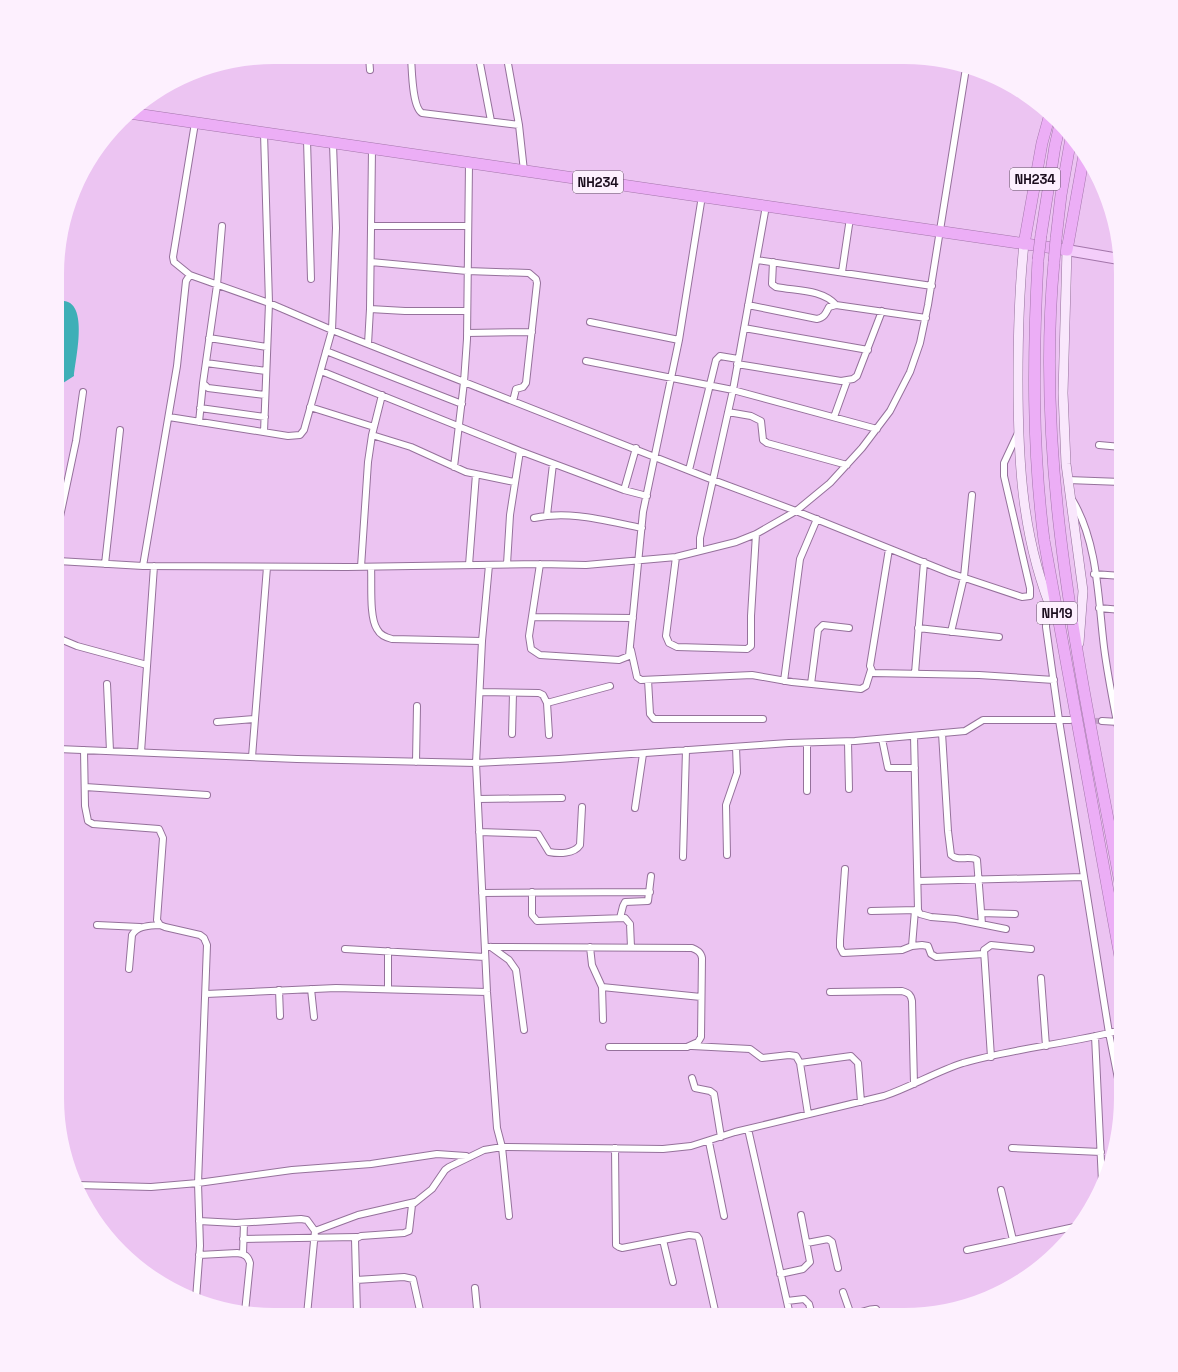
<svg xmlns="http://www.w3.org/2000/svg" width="1178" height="1372" viewBox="0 0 1178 1372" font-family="'Space Grotesk',sans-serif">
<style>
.water{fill:#3eafb7}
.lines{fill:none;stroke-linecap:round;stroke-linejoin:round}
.street-tunnel{stroke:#c29fc7;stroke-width:6;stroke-dasharray:6 3;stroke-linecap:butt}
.street-casing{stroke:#95719b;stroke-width:8}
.secondary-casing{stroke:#95719b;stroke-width:10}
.primary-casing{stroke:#a376aa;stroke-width:12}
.highway-casing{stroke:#a376aa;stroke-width:12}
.street{stroke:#fff;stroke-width:6}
.secondary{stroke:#f9e7fc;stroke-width:9}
.primary{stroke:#f4cefa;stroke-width:10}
.highway{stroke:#ecaef6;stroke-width:11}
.highway-bridge-casing{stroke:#a376aa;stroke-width:12;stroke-linecap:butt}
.highway-bridge{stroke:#ecaef6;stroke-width:11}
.labels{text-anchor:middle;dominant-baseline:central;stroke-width:3;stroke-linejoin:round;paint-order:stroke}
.shield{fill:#fdf0fe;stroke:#5f5160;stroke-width:1}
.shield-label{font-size:13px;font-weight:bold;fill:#1b0d1d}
</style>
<rect width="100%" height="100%" fill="#ecc4f2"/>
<path class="water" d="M59,301C91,297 75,360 74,376L63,383H59Z"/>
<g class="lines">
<path class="street-tunnel" d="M1075,720L1102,721"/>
<g class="street-casing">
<path id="street" d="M369,57L370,70
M411,57C412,70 412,107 422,113L519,125
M479,58L491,121
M507,58L519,125L524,171
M264,133L269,303L264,432
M307,140L311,279
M222,226L217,285L203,383L208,388L265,395
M372,226H467
M757,260L932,286
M371,262L467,271L529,273L536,279L537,283L526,383L523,387L516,389L513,401
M773,262L772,284L776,287C796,291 822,289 836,305
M842,272L850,218
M190,275L174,262L173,257L195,123
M748,305L817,319C824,318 826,313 829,307L836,305L926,318
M370,309L405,311H467
M590,322L679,340
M744,328L868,350
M467,333L532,332
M209,338L267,347
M368,344L370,309L372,149
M326,351L462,404
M586,361L733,390L877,429
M206,363L266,371
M737,364L841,381L853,379L857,376L882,311
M321,371L520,451L624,490L647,496
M310,407L374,427
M200,408L265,417
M728,412L751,416L761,421L763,440L767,443L847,465
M169,417L288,436L300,435L304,430L332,330L336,228L333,144
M834,417L847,381
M199,422L203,383
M372,435L411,447L466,472L514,482
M1099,445L1121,447
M454,467L464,382L467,339L469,164
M689,470L716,360L720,356L738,359
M1068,480L1121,482
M624,490L636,448
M1073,501C1098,544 1098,598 1104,647C1108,679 1115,711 1121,743
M547,515L553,464
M534,518C570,510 606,521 642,528
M58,526L76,441L83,392
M889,549L870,666L873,673L979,675L1054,680
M700,551V538L733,390L766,206
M676,557L666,636L669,643L677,647L747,649L751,646V616L756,534
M58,561L143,566L347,567L540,564L586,565L676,557L736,542L756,534L796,511L830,483L862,448L890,411L910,372L920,343L928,305L966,68
M105,564L120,430
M507,564L510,515L520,451
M540,564L529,636L531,649L540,655L619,660L629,656L643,512L679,340L702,196
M469,565L476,474
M489,565L482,641L476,763L487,992L497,1128L502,1147L509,1216
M143,566L177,366L186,281L190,275L269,303L332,330L713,480L796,511L950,573L1022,597L1030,596V588L1004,476V463L1018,433
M361,567L368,462L372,435L382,395
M371,567C372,583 369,617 377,629C380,635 385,637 392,639L482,641
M1094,574L1121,576
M1047,602L1046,627L1059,720L1109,1033L1121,1094
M1099,608L1121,610
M532,617L633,618
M918,628L999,637
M951,632L964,577L972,495
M58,638L77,646L147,665
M631,650L637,677L641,680L752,675L792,682L861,689L866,686L871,670
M915,673L924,562
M648,680L650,714L654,719H763
M784,681L800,559L817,519
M107,684L110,751
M811,684L818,630L823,625L849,628
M480,692L539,693L543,695L547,703L549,735
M547,703L610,686
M1102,721L1119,722
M217,722L254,719
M942,733L948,831L951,855C958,862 969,855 977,860L982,924
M512,734L513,693
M914,736L918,910L920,914L931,917L956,919L1006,929
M882,739L888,768H915
M848,742L849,789
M807,743V791
M58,749L297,759L476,763L559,759L789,743L855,741L965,731L983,720H1070
M84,750L85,806L88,821L93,824L159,829L163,838L157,920L160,925L165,927L200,935L204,938L207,945L198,1183L200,1246L196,1299
M141,752L154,566
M252,757L267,567
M416,762L417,706
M85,787L207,795
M478,799L562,798
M635,808L643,754
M479,832L538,834L549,852C559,854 574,854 580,845L582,807
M727,855L726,805L737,773L736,747
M683,857L686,750
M845,869L840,940V947L843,953L902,950L912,946L915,910
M918,881L1084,877
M532,892V915L537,921L625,918L630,924L631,947
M482,893L650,892
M871,911L918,910
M981,913L1015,914
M620,918L623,906L625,902L648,901L651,876
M97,925L140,927
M912,946L922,945L928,946L931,954L936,957L984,954
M485,947L692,948C697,950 701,952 702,958L701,1037L698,1042L687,1047H609
M491,947L509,960L516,970L524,1030
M590,947L592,965L602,987L603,1020
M345,949L485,957
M388,951V989
M129,969L132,935C138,925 150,926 160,925
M1041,978L1046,1046
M602,987L701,997
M311,989L314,1017
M279,990L280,1016
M830,992L902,991C909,993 911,995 912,1001L914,1084
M206,994L336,988L487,992
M1095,1036L1102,1182
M692,1046L750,1049L762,1058L789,1055L796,1056L800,1063L808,1114
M991,1057L984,950L991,945L1031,949
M800,1063L851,1056L858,1063L861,1102
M692,1078L695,1088L710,1091L714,1094L721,1137
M748,1129L790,1315
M709,1142L724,1216
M615,1148L616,1245L619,1247L622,1248L689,1235L697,1236L699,1239L716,1315
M1012,1148L1101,1152
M77,1185L151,1187L198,1183L292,1170L371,1164L437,1154L466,1156
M1001,1190L1013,1240
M199,1221L236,1223L301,1219L307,1220L315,1231L307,1315
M315,1231L358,1215L415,1202
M243,1239L357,1237
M663,1240L673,1282
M807,1243L828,1239L832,1242L838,1268
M967,1250L1079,1226
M243,1254L244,1223
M199,1255L237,1253C245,1254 248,1256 250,1263L245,1312
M780,1274L803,1269L810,1262L801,1215
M356,1280L404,1277L413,1279L421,1315
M843,1292L850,1312C859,1316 867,1308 876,1309L880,1315
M787,1301L804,1299L809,1304L812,1315
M357,1315L355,1239L361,1236L404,1233L409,1231L412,1205L432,1189L445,1170L449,1167L484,1150L502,1147L663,1149L691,1146L735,1132L884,1096C911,1087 935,1072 963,1063C1014,1048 1069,1044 1121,1030
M472,1315L477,1309L475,1288"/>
</g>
<g class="secondary-casing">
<path id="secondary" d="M1024,244C1019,290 1018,335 1018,380C1018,464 1022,541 1055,618
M1067,250L1063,393L1066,464L1083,591L1079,643"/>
</g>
<g class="primary-casing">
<path id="primary" d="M1067,250L1119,259"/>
</g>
<g class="highway-casing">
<path id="highway" d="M129,113L1067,250L1084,155
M1041,235L1055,146L1060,124
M1056,239L1061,195L1071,138
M1024,244L1042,143L1050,114
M1038,260C1033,354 1032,447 1044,540L1121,962
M1054,262C1034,473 1083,682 1121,888"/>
</g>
<use href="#street" class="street"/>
<use href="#secondary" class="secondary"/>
<use href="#primary" class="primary"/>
<use href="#highway" class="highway"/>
<g class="highway-bridge-casing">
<path id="highway-bridge" d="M1038,260L1041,235
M1054,262L1056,239"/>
</g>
<use href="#highway-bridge" class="highway-bridge"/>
</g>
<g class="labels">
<g class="shield">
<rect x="1010" y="168" width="50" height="22" rx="3"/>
<rect x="573" y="171" width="50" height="22" rx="3"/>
<rect x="1037" y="602" width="40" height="22" rx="3"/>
</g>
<g class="shield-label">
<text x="1035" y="179">NH234</text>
<text x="598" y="182">NH234</text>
<text x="1057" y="613">NH19</text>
</g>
</g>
<path d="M0 0H1178V1372H0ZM274 64H904A210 210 0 0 1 1114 274V1098A210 210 0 0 1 904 1308H274A210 210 0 0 1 64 1098V274A210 210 0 0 1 274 64Z" fill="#fdf0fe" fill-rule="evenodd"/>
</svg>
